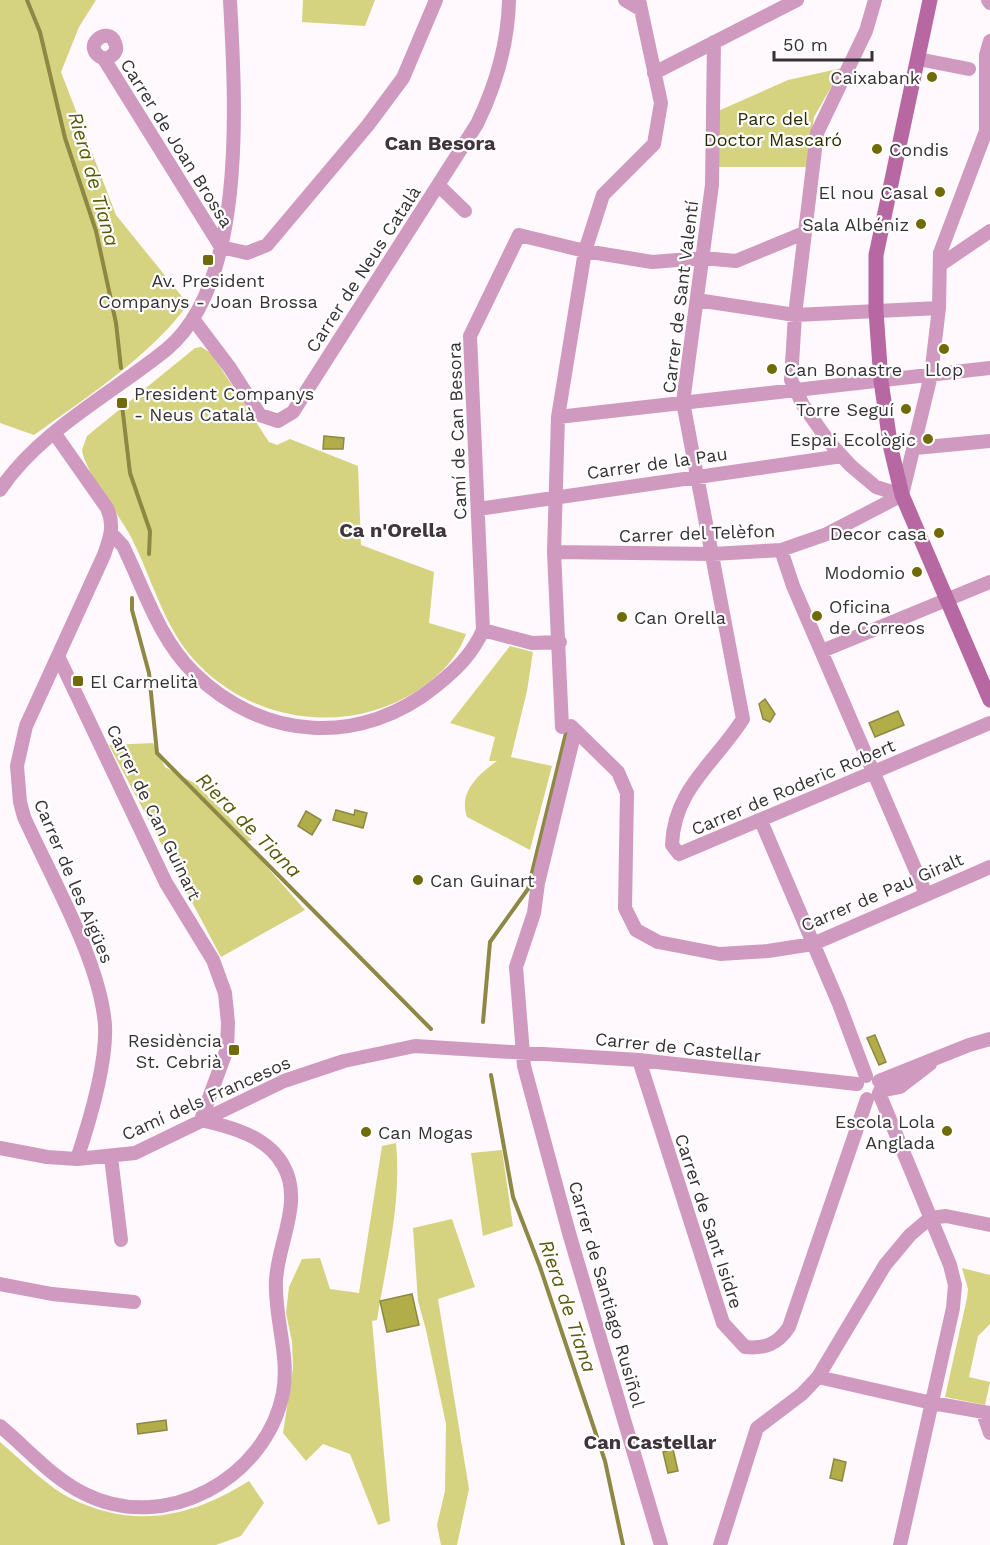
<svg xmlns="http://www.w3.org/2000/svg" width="990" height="1545" viewBox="0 0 990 1545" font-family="'Work Sans',sans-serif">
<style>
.green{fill:#d5d37f}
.water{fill:#b1ad48;stroke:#8d8843;stroke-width:1.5}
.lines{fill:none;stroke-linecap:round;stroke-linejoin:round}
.stream{stroke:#8d8843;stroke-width:4}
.street{stroke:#d099bf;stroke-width:14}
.secondary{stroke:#b768a2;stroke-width:15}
.poi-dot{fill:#6f6b07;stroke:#fff;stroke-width:2}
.labels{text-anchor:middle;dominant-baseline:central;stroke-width:4.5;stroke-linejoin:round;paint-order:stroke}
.poi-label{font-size:18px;fill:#383236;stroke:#fff;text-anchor:end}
.park-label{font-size:18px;fill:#2d2b00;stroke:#fff}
.street-label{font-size:18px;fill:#383236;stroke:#fff}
.neighbourhood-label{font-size:20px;font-weight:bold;fill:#41343d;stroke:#fff}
.water-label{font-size:20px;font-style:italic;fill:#5c590b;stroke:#fff}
</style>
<rect width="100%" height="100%" fill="#fff8fc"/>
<path class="green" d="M0,0H96L79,27L61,72L116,215L188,304C153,354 84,399 34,435L0,423Z
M303,0H375L365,26L302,22Z
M842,68L814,117L807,167H718V111L788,80Z
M201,347L211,353L269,442L277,445L290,439L358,466L361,545L434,572L429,623L466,634C457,659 439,676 417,691C347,735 256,723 199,665C164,630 153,580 131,537C120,516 84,470 82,450L87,436L195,348Z
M510,646L533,652L527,691L511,757L552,766L530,850L467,817C458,792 479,774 497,761H489L495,737L450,723Z
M153,743L165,767L196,784L252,840L245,842L305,910L221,957L109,745Z
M396,1143C402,1202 386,1263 377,1320L372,1321L390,1521L378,1525L350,1454L323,1444L306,1461L283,1433L293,1368L292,1342L286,1313L289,1287L302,1259L320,1258L330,1289L359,1293L382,1146Z
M502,1150L513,1226L483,1236L471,1153Z
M452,1219L475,1287L438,1299L469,1489L457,1545H441L437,1525L445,1491L446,1424L426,1330L418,1301L413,1228Z
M962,1268L990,1275V1324L978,1336L969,1377L990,1382L985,1405L945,1397L967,1298L968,1289Z
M0,1442C20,1459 46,1485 68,1497C133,1530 190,1518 249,1481L264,1503L241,1536L216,1545H0Z"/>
<path class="water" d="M324,436L344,438L343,449H323Z
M765,699L775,714L770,722L763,719L759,704Z
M898,711L904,725L875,737L869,723Z
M336,810L354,815L355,810L367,813L363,828L333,820Z
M306,811L321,820L312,835L298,826Z
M875,1035L886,1062L879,1065L867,1038Z
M412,1294L419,1325L387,1332L380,1301Z
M166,1420L167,1430L138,1434L137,1424Z
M673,1449L678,1471L668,1473L663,1452Z
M834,1459L846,1462L842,1481L830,1478Z"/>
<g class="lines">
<path class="stream" d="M27,0L40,32L65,138L96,231L116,323L121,368
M122,405L130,473L150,531L149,554
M132,598V610L149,673L157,753L431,1029
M483,1022L490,942L528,889L566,733
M491,1075L513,1197L540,1267L605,1461L623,1545"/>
<path class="street" d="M625,0L640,9
M875,0L866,31L817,133L795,315L791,380L803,405L829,442L851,466L876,487L902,495
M988,0L990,3
M714,42L712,185L683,402L743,719C715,763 674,789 672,845L679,854L990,723
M104,59C112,57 119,52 115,43C109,24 78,47 104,59L221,247L247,253L267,245L368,125L403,78L436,0
M918,59L969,69
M654,73L797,0
M438,185L465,211
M940,265L990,231
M697,300L795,315L939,308
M193,319L230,368L260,415L278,421L293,412L477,124C496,85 508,44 509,0
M558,417L990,368
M55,434L107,508C115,525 110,538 104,555L26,726L17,766L20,802L24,817C51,877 100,961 105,1025C107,1063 89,1123 77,1159
M915,448L990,441
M0,490C39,431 113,393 167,349C248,281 235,96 230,0
M902,495L931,375L939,308L940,253L986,131V55L990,41
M478,509L842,456
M112,534L123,546C144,589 159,639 194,673C263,741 362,747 437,685C457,669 473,653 483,630
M781,550L793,586L926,894
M554,552L713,554L781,550L827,534L902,495
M560,642L532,643L483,630L470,336L519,235L585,251L652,262L703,258L736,261L804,233
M822,651L990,582
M58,656L166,883L213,960L225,993L228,1023L227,1049L201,1120
M571,726L618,772L627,793L625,908L636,930L658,942L720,954L768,951L813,944L990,867
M562,727L554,552L558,417L585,251L603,195L654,144L661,103L639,0
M575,731L538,883L534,913L516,967L524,1066L569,1233L661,1545
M761,821L839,1004L866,1076
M639,1060L723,1323L745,1347C765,1349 778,1344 789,1327L867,1099
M879,1081L969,1045L990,1039
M880,1091L900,1087L930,1064
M879,1093L950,1265L955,1285L953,1308L900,1545
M0,1148L47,1157L77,1159L135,1153L284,1081L344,1061L415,1046L639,1060L857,1084
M111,1157L121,1240
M0,1284L52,1294L134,1302
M818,1377L932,1403L990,1413
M983,1413L990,1433
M0,1426C28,1449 52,1478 85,1494C165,1534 266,1479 283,1393C290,1355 274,1318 276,1280C278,1242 304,1201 283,1165C267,1136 231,1127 201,1120
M720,1545L757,1428L802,1394L818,1377L885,1265L910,1235L930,1218L946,1216L990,1225"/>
<path class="secondary" d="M930,0L876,255V311L881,381L891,449L902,495L990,700"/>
</g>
<g class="poi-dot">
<circle cx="932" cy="77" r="6"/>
<circle cx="877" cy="149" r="6"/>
<circle cx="940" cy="192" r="6"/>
<circle cx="921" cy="224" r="6"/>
<rect x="202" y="254" width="12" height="12" rx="3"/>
<circle cx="944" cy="349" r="6"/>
<circle cx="772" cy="369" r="6"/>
<rect x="116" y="397" width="12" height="12" rx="3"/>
<circle cx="906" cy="409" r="6"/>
<circle cx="928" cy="439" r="6"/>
<circle cx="939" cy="533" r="6"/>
<circle cx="917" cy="572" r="6"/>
<circle cx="817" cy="616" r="6"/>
<circle cx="622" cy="617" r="6"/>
<rect x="72" y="675" width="12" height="12" rx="3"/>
<circle cx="418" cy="880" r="6"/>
<rect x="228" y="1044" width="12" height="12" rx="3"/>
<circle cx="947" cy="1131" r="6"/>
<circle cx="366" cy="1132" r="6"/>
</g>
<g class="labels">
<g class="poi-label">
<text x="920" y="77">Caixabank</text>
<text x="889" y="149" text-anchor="start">Condis</text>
<text x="928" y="192">El nou Casal</text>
<text x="909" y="224">Sala Albéniz</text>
<text x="208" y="280" text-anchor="middle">Av. President<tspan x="208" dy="21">Companys - Joan Brossa</tspan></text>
<text x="784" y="369" text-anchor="start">Can Bonastre</text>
<text x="944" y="369" text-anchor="middle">Llop</text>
<text x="134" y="393" text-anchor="start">President Companys<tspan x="134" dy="21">- Neus Català</tspan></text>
<text x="894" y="409">Torre Seguí</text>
<text x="916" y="439">Espai Ecològic</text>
<text x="927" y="533">Decor casa</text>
<text x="905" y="572">Modomio</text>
<text x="829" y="606" text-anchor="start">Oficina<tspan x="829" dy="21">de Correos</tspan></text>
<text x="634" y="617" text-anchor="start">Can Orella</text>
<text x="90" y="681" text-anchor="start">El Carmelità</text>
<text x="430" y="880" text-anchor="start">Can Guinart</text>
<text x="222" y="1040">Residència<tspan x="222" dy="21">St. Cebrià</tspan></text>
<text x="935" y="1121">Escola Lola<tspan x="935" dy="21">Anglada</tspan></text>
<text x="378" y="1132" text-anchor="start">Can Mogas</text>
</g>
<g class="park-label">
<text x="773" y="118">Parc del<tspan x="773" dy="21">Doctor Mascaró</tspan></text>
</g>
<g class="street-label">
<text transform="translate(177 143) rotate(58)">Carrer de Joan Brossa</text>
<text transform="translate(363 269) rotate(-57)">Carrer de Neus Català</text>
<text transform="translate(680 297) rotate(-83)">Carrer de Sant Valentí</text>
<text transform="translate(457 431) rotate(-92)">Camí de Can Besora</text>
<text transform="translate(657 463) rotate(-8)">Carrer de la Pau</text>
<text transform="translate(697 533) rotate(-2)">Carrer del Telèfon</text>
<text transform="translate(793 787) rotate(-23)">Carrer de Roderic Robert</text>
<text transform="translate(154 812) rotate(64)">Carrer de Can Guinart</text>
<text transform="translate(74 881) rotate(67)">Carrer de les Aigües</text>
<text transform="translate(882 892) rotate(-23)">Carrer de Pau Giralt</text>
<text transform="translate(678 1047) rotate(6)">Carrer de Castellar</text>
<text transform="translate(206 1098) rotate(-24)">Camí dels Francesos</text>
<text transform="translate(709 1221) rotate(72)">Carrer de Sant Isidre</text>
<text transform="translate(607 1294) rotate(74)">Carrer de Santiago Rusiñol</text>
</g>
<g class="neighbourhood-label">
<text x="440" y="143">Can Besora</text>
<text x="393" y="530">Ca n'Orella</text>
<text x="650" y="1442">Can Castellar</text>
</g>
<g class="water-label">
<text transform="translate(94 179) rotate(74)">Riera de Tiana</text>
<text transform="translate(249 825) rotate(45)">Riera de Tiana</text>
<text transform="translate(568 1306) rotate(71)">Riera de Tiana</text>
</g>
</g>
<path d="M774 51v9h98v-9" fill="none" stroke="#383236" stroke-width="3"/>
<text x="783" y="51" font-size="18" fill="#383236" stroke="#ffffff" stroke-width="4.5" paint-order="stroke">50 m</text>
</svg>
